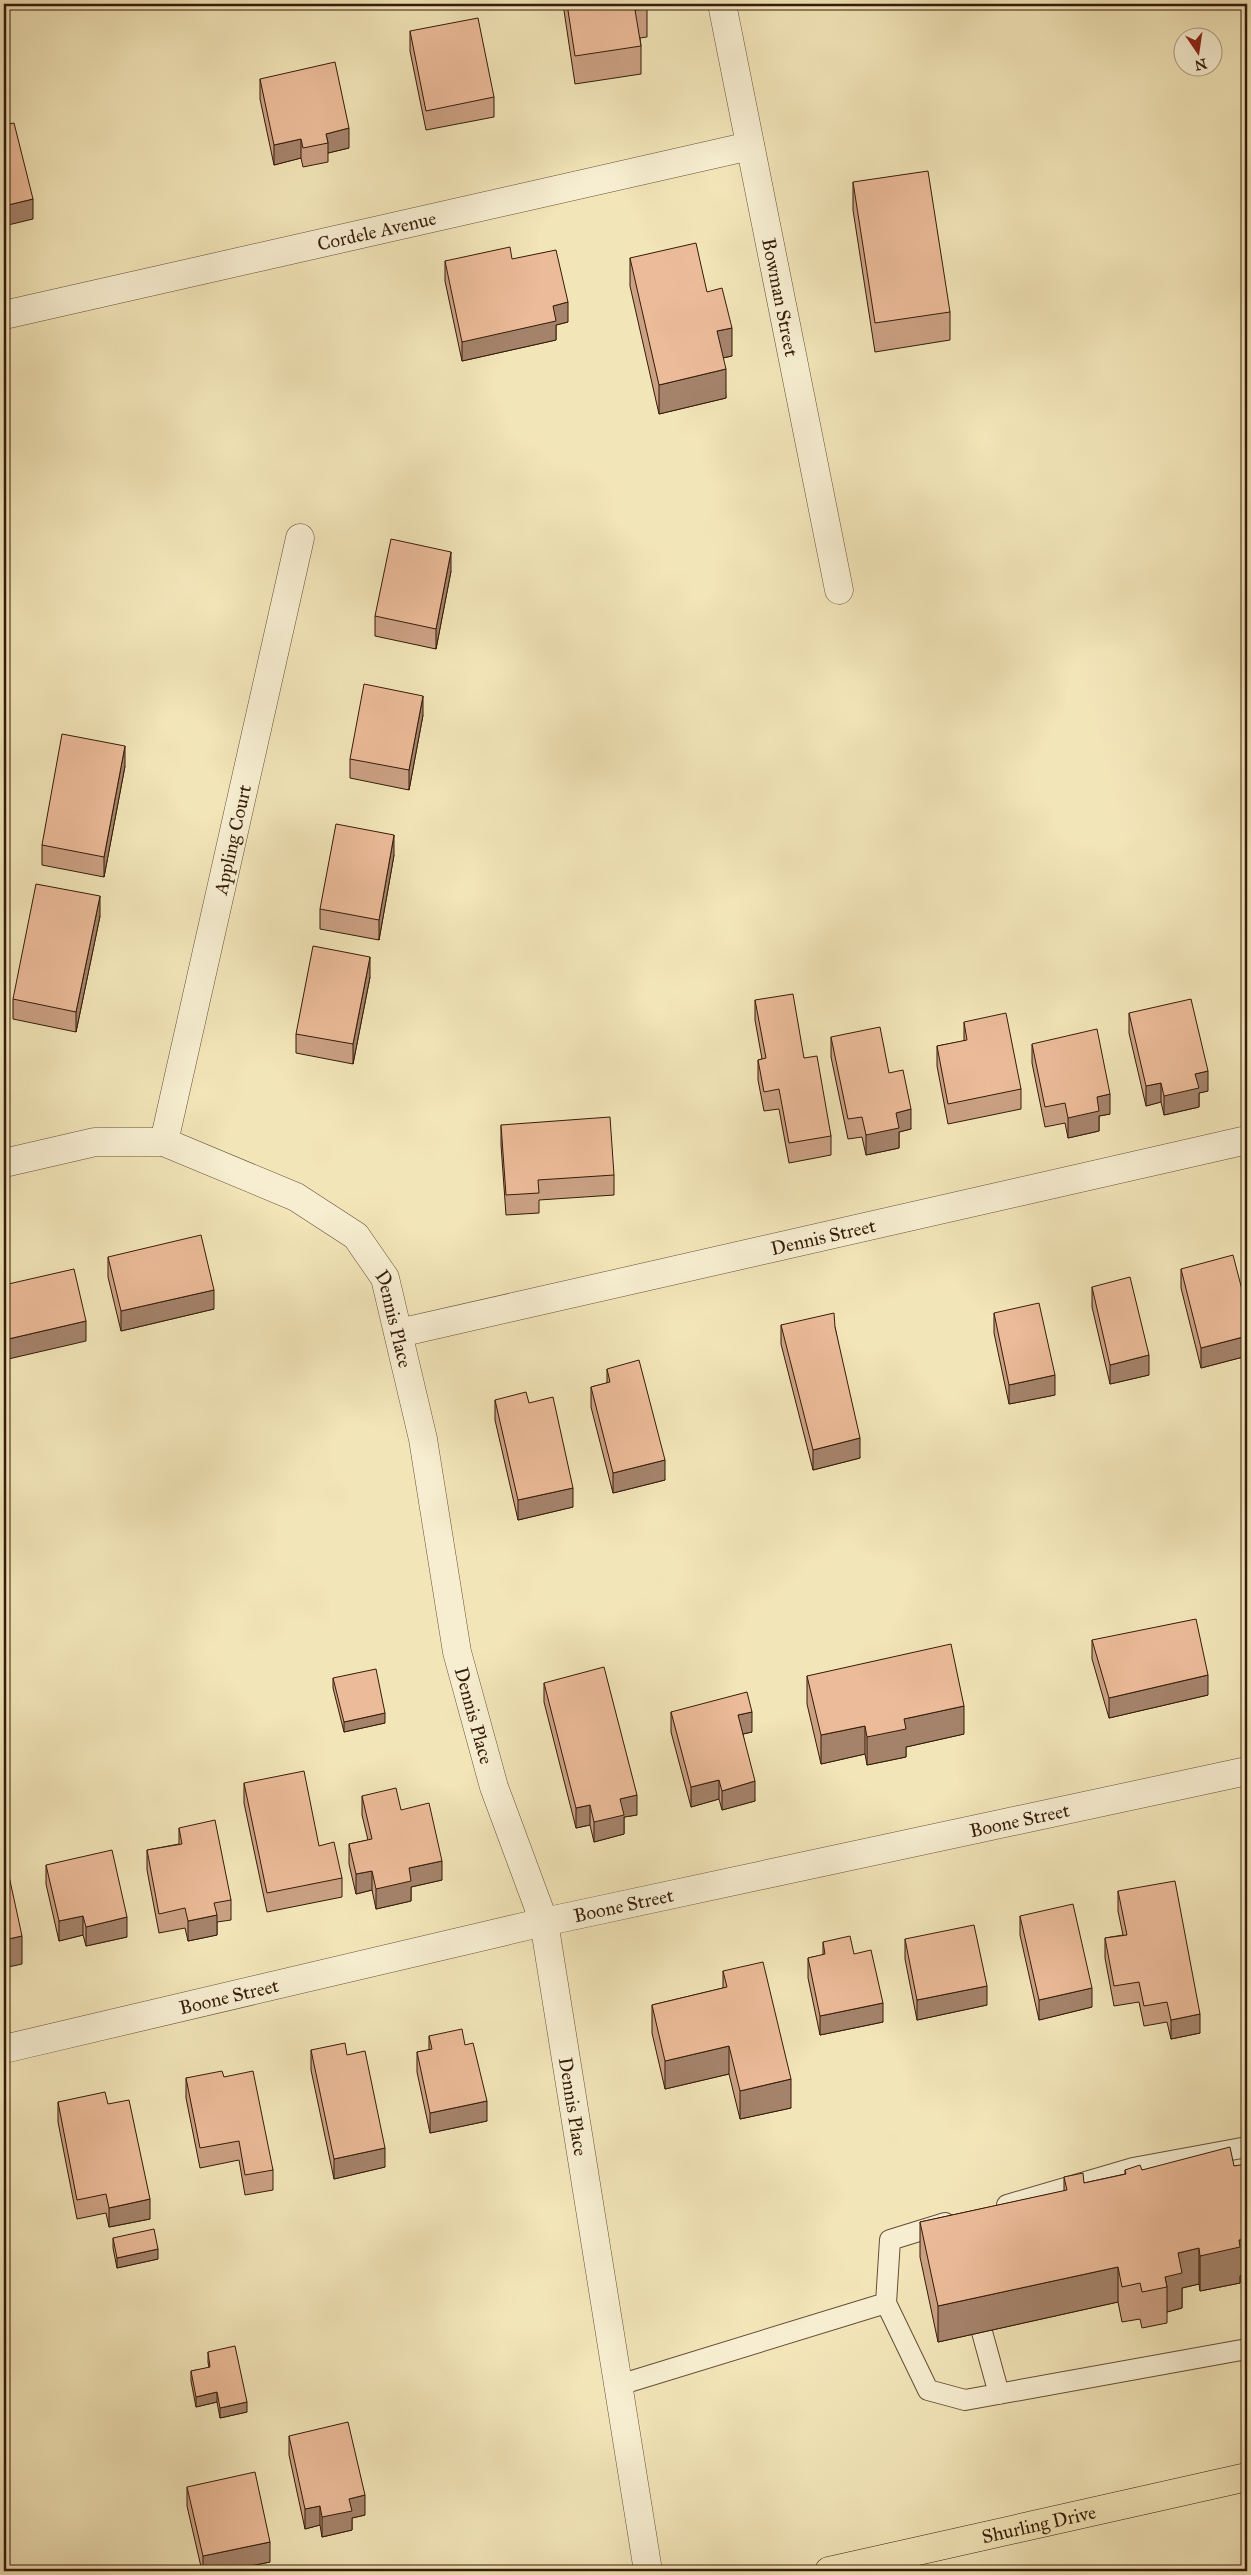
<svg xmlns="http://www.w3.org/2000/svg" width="1251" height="2575" viewBox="0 0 1251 2575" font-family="'IM FELL Great Primer',serif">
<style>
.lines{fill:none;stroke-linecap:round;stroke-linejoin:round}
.service-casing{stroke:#644e35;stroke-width:22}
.minor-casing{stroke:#644e35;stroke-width:29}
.primary-casing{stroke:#341b09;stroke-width:29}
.service{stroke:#f7eed1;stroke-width:20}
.minor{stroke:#f7eed1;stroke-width:28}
.primary{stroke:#f2e5b8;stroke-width:28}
.wall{fill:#cba184;stroke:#341b09}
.shaded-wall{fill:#a5836b;stroke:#341b09}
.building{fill:#ecbb99;stroke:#341b09}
.labels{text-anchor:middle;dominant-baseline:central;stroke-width:4;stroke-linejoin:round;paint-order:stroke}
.street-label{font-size:19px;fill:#341b09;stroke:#f7eed1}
</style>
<rect width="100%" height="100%" fill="#f2e5b8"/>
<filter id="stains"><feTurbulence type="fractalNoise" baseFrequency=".004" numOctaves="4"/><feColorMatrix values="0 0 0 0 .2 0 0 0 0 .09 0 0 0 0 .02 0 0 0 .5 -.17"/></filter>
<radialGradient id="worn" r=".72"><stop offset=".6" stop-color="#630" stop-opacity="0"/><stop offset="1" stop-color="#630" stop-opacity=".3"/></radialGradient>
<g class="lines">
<g class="service-casing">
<path id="service" d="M1007,2205L1133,2168L1247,2147
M945,2223L890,2240L886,2303L928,2390L965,2400L1247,2349
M982,2332L999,2394
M619,2385L886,2303"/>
</g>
<g class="minor-casing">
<g id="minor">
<path id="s1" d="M722,4L839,590"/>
<path id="s2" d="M4,315L750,146"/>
<path id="s3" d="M164,1142L300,538"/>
<path id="s4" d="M4,1163L95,1142H164L296,1197L356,1236L385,1278L423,1439L457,1652L494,1787L544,1922L648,2571"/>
<path id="s5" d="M399,1333L1247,1140"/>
<path id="s6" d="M4,2049L544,1922L1247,1771"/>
</g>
</g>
<g class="primary-casing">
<g id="primary">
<path id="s7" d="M829,2571L1247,2477"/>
</g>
</g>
<use href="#service" class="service"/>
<use href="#minor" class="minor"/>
<use href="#primary" class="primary"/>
</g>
<path class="wall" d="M563,4H646L647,9V37L640,38L641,46V74L575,84Z
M410,31L494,97V117L426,130L410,51Z
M260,79L349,148L328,153V162L303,167L301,158L274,165L260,99Z
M853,182L950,312V340L875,352L853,210Z
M630,258L707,292L732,356L723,358L726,398L659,414L630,286Z
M512,259L568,322L556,325V340L462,361L445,281V261Z
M451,571L436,649L375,636V616Z
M423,715L409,790L350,778V759Z
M125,766L104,877L42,865V845Z
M394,855L379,940L320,929V909Z
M100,916L76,1032L13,1019V999Z
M370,977L353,1064L296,1053V1034Z
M755,1000L804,1058L831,1136V1155L789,1163L779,1109L764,1111L758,1080V1060L762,1059L755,1020Z
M1129,1013L1208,1091L1199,1093V1107L1164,1115L1161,1102L1146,1106L1129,1033Z
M964,1022L1021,1089V1109L948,1124L937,1066V1046L964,1041Z
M831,1037L889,1073L911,1129L899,1132V1148L866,1155L862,1137L848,1139L831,1057Z
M1032,1044L1110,1114L1099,1116V1131L1068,1138L1065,1123L1045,1127L1032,1063Z
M501,1125L614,1175V1195L539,1200V1213L506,1215L501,1145Z
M108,1257L214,1309L121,1331L108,1277Z
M1181,1269L1247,1309V1356L1201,1368L1181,1288Z
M1092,1287L1149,1375L1110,1384L1092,1307Z
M994,1313L1055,1395L1009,1404L994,1333Z
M781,1325L835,1327L860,1458L813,1470L781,1344Z
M607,1369L665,1480L613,1493L591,1407V1387L607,1383Z
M495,1400L573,1507L518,1520L495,1420Z
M1092,1640L1208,1695L1109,1718L1092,1659Z
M807,1676L964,1734L906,1747V1757L867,1765L865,1754L821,1764L807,1704Z
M333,1678L385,1723L344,1732L333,1688Z
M544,1683L637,1815L624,1817V1834L594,1842L590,1825L576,1828L544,1702Z
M671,1712L752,1732L743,1734L755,1801L722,1810L719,1799L691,1807L671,1732Z
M244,1783L319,1846L342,1878V1897L267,1912L244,1803Z
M362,1796L401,1810L442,1880L411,1887V1901L376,1909L372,1890L356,1894L349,1864V1844L368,1840L362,1815Z
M179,1828L231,1900V1920L217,1922V1935L188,1941L185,1928L159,1933L147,1870V1850L179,1844Z
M46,1865L127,1937L86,1946L83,1935L59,1941L46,1884Z
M1118,1891L1200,2033L1171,2039L1167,2022L1144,2026L1139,2002L1114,2006L1105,1958V1938L1123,1935L1118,1911Z
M1020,1916L1092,2007L1039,2020L1020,1935Z
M905,1939L987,2005L917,2020L905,1959Z
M823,1942L854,1954L883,2022L820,2035L808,1978V1958L823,1955Z
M723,1971L791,2108L740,2119L729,2074L665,2089L652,2033V2005L723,1988Z
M429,2036L465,2045L487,2121L430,2133L417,2072V2052L429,2050Z
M311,2050L347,2055L385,2167L334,2179L311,2070Z
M224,2077L273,2170V2190L245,2195L239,2160L200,2168L186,2098V2078Z
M58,2102L108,2104L150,2219L109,2227L106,2213L77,2219L58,2122Z
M1234,2166L1247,2169V2274L1240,2276V2283L1200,2291L1199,2284L1182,2288V2308L1167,2312V2323L1142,2328L1140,2319L1122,2322L1118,2302L938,2342L920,2257V2222L1064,2191V2177L1084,2183L1125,2174V2170H1142Z
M113,2238L158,2259L117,2268L113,2248Z
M208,2352L247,2412L220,2418L217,2402L196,2407L191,2381V2371L209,2368L208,2362Z
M289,2436L365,2515L352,2518V2530L322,2537L320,2525L305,2529L289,2455Z
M187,2487L270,2562L226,2571H202L187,2506Z"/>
<path class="shaded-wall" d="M349,128V148L328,153V143L326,134Z
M301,139V158L274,165V145Z
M33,199V219L4,226V206Z
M568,302V322L556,325V340L462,361V342L553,306Z
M732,328V356L717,359V331Z
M726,369V398L659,414V385Z
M451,552V571L436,649V629Z
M423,696V715L409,790V770Z
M125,746V766L104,877V857Z
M394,835V855L379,940V920Z
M100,896V916L76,1032V1012Z
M370,957V977L353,1064V1044Z
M1208,1071V1091L1199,1093V1107L1164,1115V1096L1195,1074Z
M1161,1083V1102L1146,1106V1086Z
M1110,1094V1114L1099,1116V1131L1068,1138V1118L1097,1097Z
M911,1109V1129L899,1132V1148L866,1155V1135L896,1113Z
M214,1290V1309L121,1331V1311Z
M86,1321V1341L4,1360V1340Z
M1247,1336V1356L1201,1368V1348Z
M1149,1355V1375L1110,1384V1365Z
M1055,1375V1395L1009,1404V1385Z
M860,1438V1458L813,1470V1450Z
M665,1460V1480L613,1493V1473Z
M573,1488V1507L518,1520V1500Z
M1208,1675V1695L1109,1718V1698Z
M964,1706V1734L906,1747V1757L867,1765V1737L904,1719Z
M752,1712V1732L738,1735V1715Z
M385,1713V1723L344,1732V1722Z
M865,1726V1754L821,1764V1735Z
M719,1780V1799L691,1807V1787Z
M755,1781V1801L722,1810V1791Z
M637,1795V1815L624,1817V1834L594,1842V1822L620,1799Z
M590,1805V1825L576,1828V1808Z
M442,1861V1880L411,1887V1901L376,1909V1889L409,1868Z
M372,1871V1890L356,1894V1874Z
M217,1915V1935L188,1941V1921Z
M83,1916V1935L59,1941V1921Z
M127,1917V1937L86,1946V1927Z
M22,1936V1964L4,1968V1940Z
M987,1986V2005L917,2020V2000Z
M1092,1988V2007L1039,2020V2000Z
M883,2003V2022L820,2035V2016Z
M1200,2014V2033L1171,2039V2020Z
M729,2046V2074L665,2089V2061Z
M791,2079V2108L740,2119V2091Z
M487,2101V2121L430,2133V2113Z
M385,2148V2167L334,2179V2159Z
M150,2199V2219L109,2227V2208Z
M1247,2239V2274L1240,2276V2283L1200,2291V2256L1239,2240Z
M1199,2248V2284L1182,2288V2308L1167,2312V2287L1165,2277L1178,2253Z
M158,2249V2259L117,2268V2258Z
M1118,2267V2302L938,2342V2306Z
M217,2392V2402L196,2407V2397Z
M247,2402V2412L220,2418V2408Z
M365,2495V2515L352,2518V2530L322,2537V2517L349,2499Z
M320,2506V2525L305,2529V2509Z
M270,2542V2562L226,2571H203V2556Z"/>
<path class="building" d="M567,4H646L647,9L635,10L641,46L575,56Z
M478,18L494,97L426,111L410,31Z
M335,62L349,128L326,134L328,143L303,148L301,139L274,145L260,79Z
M14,123L33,199L4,206V125Z
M928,171L950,312L875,323L853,182Z
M696,243L707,292L722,288L732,328L717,331L726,369L659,385L630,258Z
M510,247L512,259L556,250L568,302L553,306L556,321L462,342L445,261Z
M391,539L451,552L436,629L375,616Z
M364,684L423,696L409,770L350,759Z
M62,734L125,746L104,857L42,845Z
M336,824L394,835L379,920L320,909Z
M36,884L100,896L76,1012L13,999Z
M313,946L370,957L353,1044L296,1034Z
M793,994L804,1058L817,1056L831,1136L789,1143L779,1089L764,1092L758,1060L766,1058L755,1000Z
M1191,999L1208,1071L1195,1074L1199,1088L1164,1096L1161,1083L1146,1086L1129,1013Z
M1006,1013L1021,1089L948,1104L937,1046L967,1040L964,1022Z
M880,1027L889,1073L903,1070L911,1109L896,1113L899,1128L866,1135L862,1117L848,1119L831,1037Z
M1097,1029L1110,1094L1097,1097L1099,1111L1068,1118L1065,1103L1045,1107L1032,1044Z
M610,1117L614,1175L538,1180L539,1193L506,1195L501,1125Z
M201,1235L214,1290L121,1311L108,1257Z
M1233,1255L1247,1309V1336L1201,1348L1181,1269Z
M74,1269L86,1321L4,1340V1285Z
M1130,1277L1149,1355L1110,1365L1092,1287Z
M1039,1303L1055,1375L1009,1385L994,1313Z
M834,1313L835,1327L860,1438L813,1450L781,1325Z
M639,1360L665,1460L613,1473L591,1387L610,1382L607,1369Z
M526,1392L529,1403L553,1397L573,1488L518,1500L495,1400Z
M1196,1619L1208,1675L1109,1698L1092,1640Z
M951,1644L964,1706L904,1719L906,1729L867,1737L865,1726L821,1735L807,1676Z
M604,1667L637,1795L620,1799L624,1815L594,1822L590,1805L576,1808L544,1683Z
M376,1669L385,1713L344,1722L333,1678Z
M747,1692L752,1712L738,1715L755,1781L722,1791L719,1780L691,1787L671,1712Z
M304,1771L319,1846L334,1842L342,1878L267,1893L244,1783Z
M396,1788L401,1810L429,1803L442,1861L409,1868L411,1881L376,1889L372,1871L356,1874L349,1844L372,1839L362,1796Z
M215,1820L231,1900L214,1903L217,1915L188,1921L185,1908L159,1914L147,1850L182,1844L179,1828Z
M112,1850L127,1917L86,1927L83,1916L59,1921L46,1865Z
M4,1853L22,1936L4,1940Z
M1175,1881L1200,2014L1171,2020L1167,2002L1144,2006L1139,1982L1114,1986L1105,1938L1127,1935L1118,1891Z
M1073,1904L1092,1988L1039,2000L1020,1916Z
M974,1925L987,1986L917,2000L905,1939Z
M850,1936L854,1954L871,1950L883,2003L820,2016L808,1958L825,1954L823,1942Z
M763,1962L791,2079L740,2091L729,2046L665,2061L652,2005L727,1987L723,1971Z
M462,2029L465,2045L473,2043L487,2101L430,2113L417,2052L432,2049L429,2036Z
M345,2043L347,2055L365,2051L385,2148L334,2159L311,2050Z
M222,2071L224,2077L253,2071L273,2170L245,2175L239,2141L200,2148L186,2078Z
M105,2092L108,2104L129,2100L150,2199L109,2208L106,2194L77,2200L58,2102Z
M1230,2147L1234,2166L1246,2164L1247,2169V2221H1246L1247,2225V2239L1239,2240L1240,2247L1200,2256L1199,2248L1178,2253L1182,2273L1165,2277L1167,2287L1142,2292L1140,2283L1122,2287L1118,2267L938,2306L920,2222L1067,2190L1064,2177L1083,2173L1084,2183L1126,2174L1125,2170L1140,2165L1142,2170Z
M154,2229L158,2249L117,2258L113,2238Z
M235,2346L247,2402L220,2408L217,2392L196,2397L191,2371L210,2367L208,2352Z
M348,2422L365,2495L349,2499L352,2511L322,2517L320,2506L305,2509L289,2436Z
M255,2472L270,2542L203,2556L187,2487Z"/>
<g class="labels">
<g class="street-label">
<text stroke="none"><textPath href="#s2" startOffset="382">Cordele Avenue</textPath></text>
<text stroke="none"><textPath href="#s1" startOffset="299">Bowman Street</textPath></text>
<text stroke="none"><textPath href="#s3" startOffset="310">Appling Court</textPath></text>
<text stroke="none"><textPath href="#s5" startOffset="435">Dennis Street</textPath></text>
<text stroke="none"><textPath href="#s4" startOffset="470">Dennis Place</textPath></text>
<text stroke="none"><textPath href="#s4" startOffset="875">Dennis Place</textPath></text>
<text stroke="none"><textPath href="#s6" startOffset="1041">Boone Street</textPath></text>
<text stroke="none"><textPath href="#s6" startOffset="636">Boone Street</textPath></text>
<text stroke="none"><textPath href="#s6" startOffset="231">Boone Street</textPath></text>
<text stroke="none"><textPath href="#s4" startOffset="1280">Dennis Place</textPath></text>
<text stroke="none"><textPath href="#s7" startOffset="215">Shurling Drive</textPath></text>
</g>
</g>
<rect width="1251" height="2575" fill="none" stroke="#f2e5b8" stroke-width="20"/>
<rect x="5" y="5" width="1241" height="2565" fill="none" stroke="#341b09" stroke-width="2.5"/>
<rect x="10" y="10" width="1231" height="2555" fill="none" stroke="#341b09"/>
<g transform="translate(1198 52) rotate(167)"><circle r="24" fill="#f7eed1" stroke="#a99a81"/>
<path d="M0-4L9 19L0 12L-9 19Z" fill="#8f2418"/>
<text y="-8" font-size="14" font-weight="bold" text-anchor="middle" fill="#341b09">N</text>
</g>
<rect width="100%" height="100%" filter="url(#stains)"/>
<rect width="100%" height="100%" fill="url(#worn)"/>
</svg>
